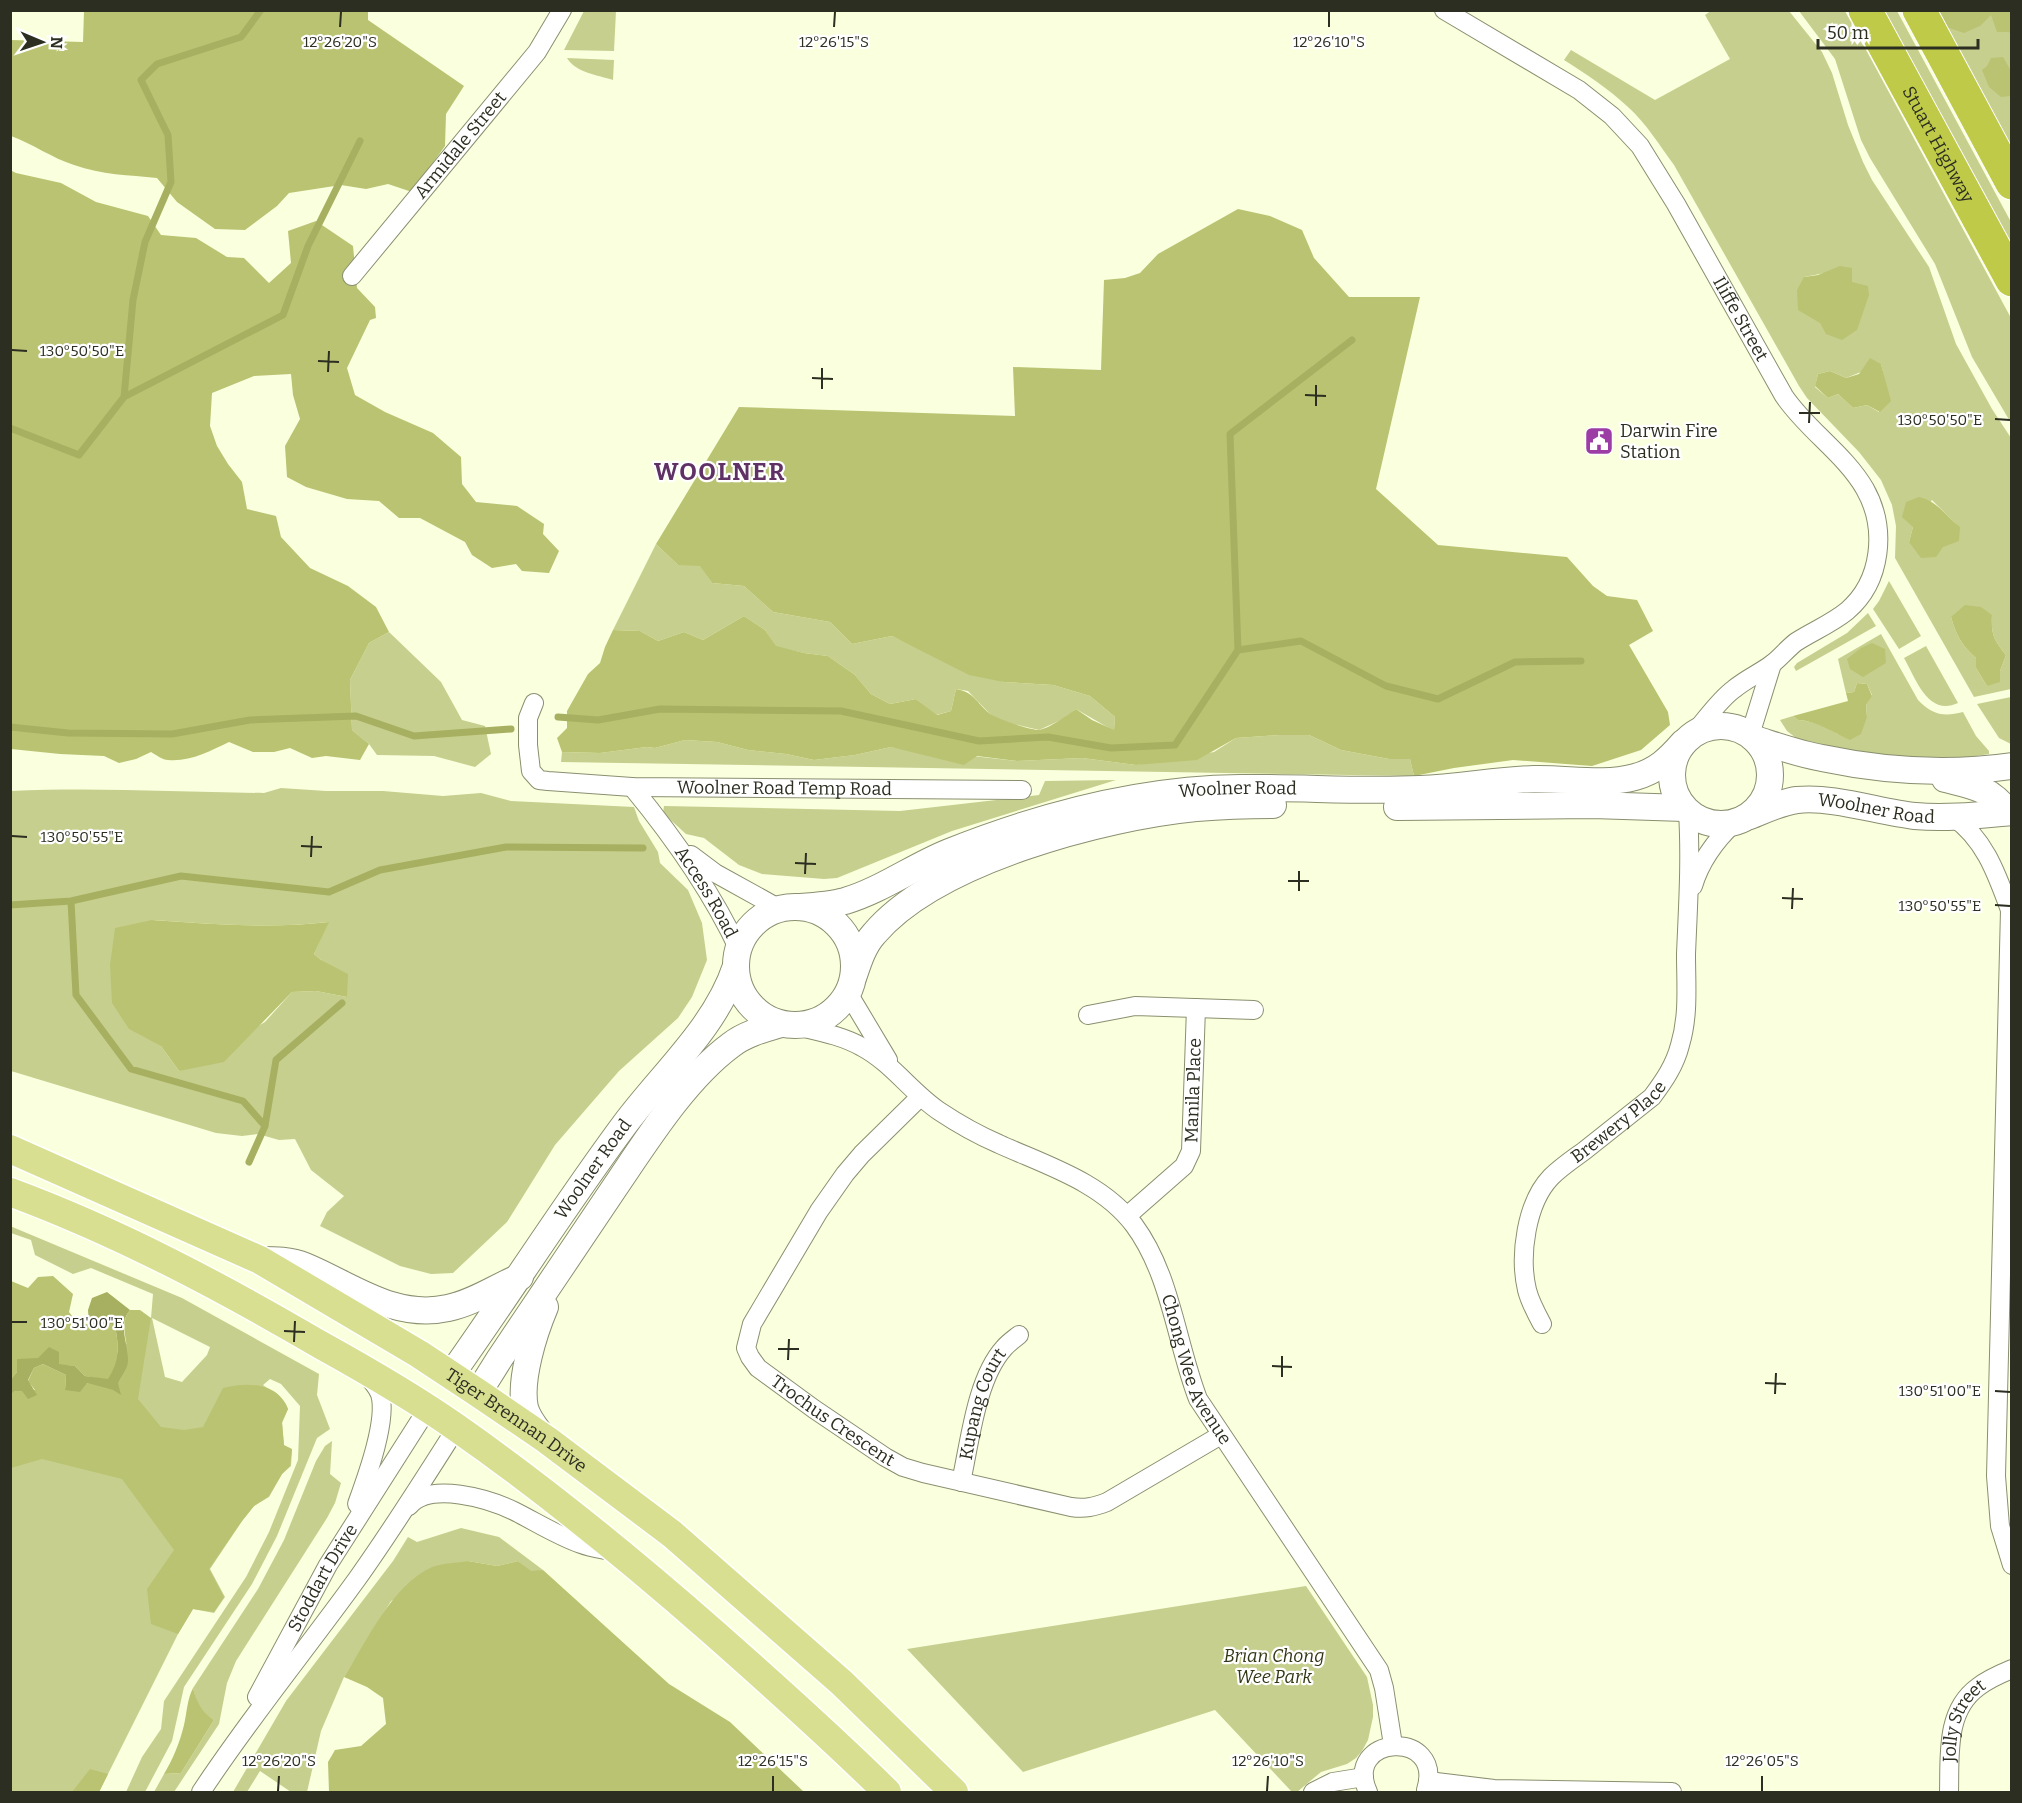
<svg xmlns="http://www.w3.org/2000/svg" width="2022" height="1803" viewBox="0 0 2022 1803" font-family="Bitter,serif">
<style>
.green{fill:#c7cf8e;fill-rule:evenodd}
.forest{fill:#bac372}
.water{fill:#a7b060}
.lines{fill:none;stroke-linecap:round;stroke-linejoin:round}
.stream{stroke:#a7b060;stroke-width:7}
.street-casing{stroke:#8a8f70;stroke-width:20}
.secondary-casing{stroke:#8a8f70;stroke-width:28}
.primary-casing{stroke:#fff;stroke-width:31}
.highway-casing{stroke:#fff;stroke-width:35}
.street{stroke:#fff;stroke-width:18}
.secondary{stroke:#fff;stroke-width:26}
.primary{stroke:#d8df91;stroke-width:28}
.highway{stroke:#beca48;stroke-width:33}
.ticks{fill:none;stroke:#2c2e21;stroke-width:2}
.labels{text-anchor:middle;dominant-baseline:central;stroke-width:4.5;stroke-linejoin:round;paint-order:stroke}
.street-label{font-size:18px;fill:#2c2e21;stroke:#fff}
.poi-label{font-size:18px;fill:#2c2e21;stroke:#fff;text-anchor:start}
.park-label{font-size:18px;font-style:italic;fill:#343715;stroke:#fff}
.district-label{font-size:24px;font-weight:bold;letter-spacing:1.5px;fill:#603164;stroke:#fff}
.ticks-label{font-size:15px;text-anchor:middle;fill:#2c2e21;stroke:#fff;stroke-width:4.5;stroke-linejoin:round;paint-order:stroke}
</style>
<rect width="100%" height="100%" fill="#faffdd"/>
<path class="green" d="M1712,10L1789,11L1822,52L1832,73L1848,125L1863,162L1872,180L1929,267L1956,344L1992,409L2011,438V689L1974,697L1895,558L1896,526L1892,505L1881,480L1859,452L1807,398L1799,386L1674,165C1660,146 1646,123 1628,107C1609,89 1586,74 1564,60L1571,50L1655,100L1730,59L1705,15ZM1851,268L1852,282L1804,277ZM1881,364L1886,385L1879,412L1867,405L1853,408L1838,394L1828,398L1815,387L1818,374L1830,371L1846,378ZM1932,500L1959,527L1942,547L1909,542L1913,527ZM1992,615C1991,635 1994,640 2006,655L2000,671L1987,686L1976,668V658C1962,646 1956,635 1951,617Z
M584,11H616L614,51L564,50Z
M1799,11H1845L2011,318V423L1972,357L1935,264L1870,158L1861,140L1835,59Z
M1885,11H1897L2011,222V247Z
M1938,11H2011V146Z
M567,58L614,60L613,80C598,75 576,73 567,58Z
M656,544L678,565H700L712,583L744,586L773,612L830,622L852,644L892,636L922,650L1004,682L1053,685L1090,696L1115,717L1114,731L1076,709L1061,720L1039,730L998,720L990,714L968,691L956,689L951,711L936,715L916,699L890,704L871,694L855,675L828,656L804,653L776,647L765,630L744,616L703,640L684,632L658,641L640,631L613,630Z
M1889,581L1921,636L1899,649L1873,609L1879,601Z
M1868,613L1876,626L1796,671L1794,667L1797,663L1847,633Z
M389,632L441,682L462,720L485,726L491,754L475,767L434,756L377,755L369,744L352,730L350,680L369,643Z
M1881,634L1918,700C1932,715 1944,717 1963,712L1976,736L1989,751V754L1937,762L1915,761L1824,746L1796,738L1787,731L1780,720L1793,716L1798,720C1811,721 1827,726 1838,734L1867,717L1866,705L1872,695L1867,684L1857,683L1854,692L1846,693L1838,659Z
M1926,646L1958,703C1928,717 1916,679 1904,658Z
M2011,697V744L1999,738L1977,704Z
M1279,735H1309L1341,750L1389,759H1410L1414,776L561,762L562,752L600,753L647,747L655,748L685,740L717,742L748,750L786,754L814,760L855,755L891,747L1017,761L1082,758L1136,765L1214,752L1236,738Z
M1116,780L952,831L837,878L824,879L762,874L739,865L704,838L686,834L663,813L664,806L900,811L1039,795L1045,781Z
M281,788L326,791H383L443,796L481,793L511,801L634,807L639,821L658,852L660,863L688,890L702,923L707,960L692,997L678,1018L619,1071L555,1145L507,1222L453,1273L431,1274L400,1266L320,1226L327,1212L344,1196L311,1170L295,1139L279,1140L258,1134L242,1136L216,1133L11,1071V791C95,787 179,792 264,793ZM153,920C211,924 270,929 328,922L314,954L321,960L347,997L316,991L292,992L265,1022L179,1071L161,1046Z
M10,1226L182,1298L319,1374L317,1395L330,1429L317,1438L277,1536L252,1584L184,1687L172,1741L145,1792H126L142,1757L161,1729L164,1701L246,1577L269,1532L298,1460L300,1406L281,1384L270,1379L263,1385C272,1392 284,1397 288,1409L282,1423L284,1446L292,1450L291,1466L282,1474L269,1497L254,1506L242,1521L210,1569L225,1597L214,1613L193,1609L178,1634L99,1792H11V1395L80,1392L151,1318L153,1294L91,1268L73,1274L35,1255L31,1240L11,1233ZM152,1318L210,1347L207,1355L182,1382L165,1377Z
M332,1441L330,1474L341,1483L335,1503L327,1518L236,1661L227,1683L219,1724L174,1792H154L164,1774L181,1773L214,1720C199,1710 197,1704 193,1688L258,1589L284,1540L316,1461L325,1446Z
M461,1528L499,1537L543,1570L532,1573L518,1561L497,1566L468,1561L391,1601L344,1677L321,1731L307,1792H291L260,1771L247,1792H233L286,1701L393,1561L408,1537L417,1542Z
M1306,1586L1367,1677L1373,1705V1717L1368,1740L1362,1751L1356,1758L1347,1764L1321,1772L1297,1792H1292L1215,1710L1023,1772L907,1649Z"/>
<path class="forest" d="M84,11H368V20L464,86L446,114L445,146L412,192L388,184L366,189L341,185L289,193L277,206L245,230L215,229L177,202L157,178C129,175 102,175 74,165C52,158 33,144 11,136V40L83,42Z
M1929,11H2011V35L2009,32H1997L1991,15L1980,26L1964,33L1937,24Z
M2003,57L2011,71V96L2001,97L1989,87L1982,70L1987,66L1991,58Z
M10,170L16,173L61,183L96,202L148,216L161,235L196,238L227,257L244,258L269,283L291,263L288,231L316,221L353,246L357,288L375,307L376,318L370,320L347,368L355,395L385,412L433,433L461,457L462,484L476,502L517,506L544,524L543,534L559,551L549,573L522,571L516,564L492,568L472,555L465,542L420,518H399L379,501L347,499L306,487L287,477L285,446L300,419L293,395L291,374L254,376L212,393L210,426L217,446L228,464L242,482L247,509L276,516L281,537L310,568L348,586L376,607L389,632L369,643L350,680L352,730L369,744L360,760L326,756L312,758L290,748L274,752H253L229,742C210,751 190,762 168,760C163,760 156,755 151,752L136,759L119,763L104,756L60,754L11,749Z
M1238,209L1270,216L1302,230L1314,258L1349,297H1420L1376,489L1438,545L1567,557L1593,586L1607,596L1637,600L1653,631L1629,645L1668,712L1670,725L1641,750L1592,766L1513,760L1454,768L1414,776L1410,759H1389L1341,750L1309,735H1279L1236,738L1197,760L1136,765L1082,758L1017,761L977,756L964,765L891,747L855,755L814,760L786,754L748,750L717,742L685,740L655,748L647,747L600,753L562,752L557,738L567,728V711L588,674L600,663L605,647L613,630L640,631L658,641L684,632L703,640L744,616L765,630L776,646L804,653L828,656L855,675L871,694L890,704L916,699L937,715L951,711L956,689C974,692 976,702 989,713C994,718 1031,730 1038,730C1049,729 1067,715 1076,709L1092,720L1114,730L1115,717L1090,696L1053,685L1004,682L969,675L892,636L852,644L830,622L773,612L744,586L712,583L700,566L678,565L656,544L739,407L1015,416L1013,367L1101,370L1104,280L1125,278L1140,273L1158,254Z
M1840,266L1852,268V282L1868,286L1869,295L1857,330L1842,340L1826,334L1820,323L1798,310L1797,290L1804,277L1818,275Z
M1870,358L1881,364L1891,401L1880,412L1867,405L1853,408L1838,394L1828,398L1815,386L1818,374L1830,371L1846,378L1859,374Z
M1919,497C1937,501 1945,515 1960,527L1959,541L1943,547L1936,557L1921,558L1909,542L1913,527L1902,517L1906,502Z
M1965,605L1981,607L1992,615C1991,635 1994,640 2006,655L2000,671V682L1987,686L1976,668V658C1962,646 1956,635 1951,617Z
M1872,643L1885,649L1886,663L1863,677L1850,669L1847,659L1861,648Z
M1857,683L1867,684L1872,696L1866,705L1867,717L1861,734L1850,740C1833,732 1817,721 1798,720L1793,716L1848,701L1846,693L1854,692Z
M152,920C211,924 270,929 329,922L314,954L321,960L348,974L347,997L316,991L292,992L224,1062L179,1071L161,1046L129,1029L112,1003L110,965L115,928Z
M53,1276L73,1294L69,1312L76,1321L90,1325L99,1319L115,1326C119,1347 120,1360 108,1380L85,1376L75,1366L59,1365L38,1358L17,1372L11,1379V1281L28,1288L38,1277Z
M130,1310H140L151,1318L138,1399L161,1427L184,1430L203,1427L223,1388C246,1382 278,1382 288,1409L282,1422L284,1445L292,1449L290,1466L282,1474L269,1496L254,1506L242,1521L209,1569L224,1597L214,1612L193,1609L178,1634L151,1624L147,1589L174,1550L122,1479L42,1459L11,1468L10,1394L15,1391L35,1390L28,1381L34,1368L43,1364L66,1375L65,1390L87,1383L113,1390C119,1382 128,1370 128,1360C129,1343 118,1325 130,1310Z
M468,1561L497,1566L518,1561L531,1571L543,1570L669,1684L730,1722L804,1792H329L328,1762L335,1750L361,1746L386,1724L383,1698L367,1687L344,1677C366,1642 393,1584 432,1567C443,1563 457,1563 468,1561Z
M193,1688C197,1703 201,1711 214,1720L181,1773L164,1774C173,1759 180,1742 184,1725C187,1712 187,1700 193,1688Z
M90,1769L108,1774L99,1792H72Z"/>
<path class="water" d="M107,1292L130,1310C117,1326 129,1344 128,1361C128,1368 122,1376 118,1383L121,1395L113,1390L87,1383L80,1392L65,1390L66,1375L43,1364L34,1368L28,1380L37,1395L28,1399L22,1391H15L11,1394V1379L17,1372V1359L38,1358L49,1347L59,1352V1364L75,1366L85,1376L108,1379C120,1360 119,1347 115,1326L99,1319L89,1324L88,1310L92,1298Z"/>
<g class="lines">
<path class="stream" d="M124,397L133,300L145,242L171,182L168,135L141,80L157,64L241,37L261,10
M10,428L79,455L124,397L283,315L308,246L360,141
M1238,650L1230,434L1352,340
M558,717L598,720L660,709L841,711L979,741L1048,737L1111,748L1175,745L1238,650L1301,641L1386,686L1438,699L1515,662L1581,661
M10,727L68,733L172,734L250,720L356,716L414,736L511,729
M71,901L76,995L131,1069L243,1101L265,1126
M10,905L71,901L181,876L329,892L380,870L506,847L643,848
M249,1162L265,1126L276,1060L342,1003"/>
<g class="street-casing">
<g id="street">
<path id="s1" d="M1444,10L1579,90L1612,116L1640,146L1676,204L1784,396C1807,430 1845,454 1865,489C1887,528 1882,581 1847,611C1831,624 1813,631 1796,642C1787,649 1781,657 1772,664C1760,673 1746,679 1734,689C1719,700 1707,718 1694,733"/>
<path id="s2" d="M352,276L537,52L562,10"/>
<path id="s3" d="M534,703L528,718V745L531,771L539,780L548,781L632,787L1022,790"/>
<path d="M1750,735L1772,664"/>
<path id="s4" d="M632,787C674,838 711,890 739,950"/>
<path d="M1953,817C1985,839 1997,875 2010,910"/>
<path d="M691,855L715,873L780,909"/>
<path d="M1693,886C1700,862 1717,839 1735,822"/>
<path d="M2012,904L2010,910L1996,1476L2000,1526L2012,1565"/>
<path d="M848,993L888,1060"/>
<path d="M1088,1015L1135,1006L1254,1010"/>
<path id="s5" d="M792,1025C816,1031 841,1035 862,1047C892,1063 911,1092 939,1111C957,1123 978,1135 999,1144C1045,1165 1102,1182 1134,1225C1171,1275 1176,1342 1198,1399L1379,1670L1384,1688L1393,1745"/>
<path id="s6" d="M920,1097L862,1154L845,1174L819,1211L752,1324L746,1348L750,1357L758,1368L814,1409L885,1457L903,1467L923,1473L1071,1507C1085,1509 1094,1507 1107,1502L1221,1435"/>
<path id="s7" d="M1127,1216L1184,1166L1191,1151L1196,1008"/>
<path id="s8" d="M1542,1324C1536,1313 1530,1302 1527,1290C1519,1256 1526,1203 1551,1177C1561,1167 1573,1159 1584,1151C1607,1133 1629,1115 1652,1097C1664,1081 1675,1065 1680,1045C1689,1015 1686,985 1686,954C1688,906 1691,860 1688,812"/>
<path id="s9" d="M961,1482C970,1442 976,1379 1004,1348C1008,1343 1014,1339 1019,1335"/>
<path d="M357,1504C366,1479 388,1420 380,1394C377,1387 371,1380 366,1375"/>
<path d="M409,1506C430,1481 489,1499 514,1511C536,1522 558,1536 581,1544C591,1548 602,1549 612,1551"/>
<path id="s10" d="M257,1697L328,1565L428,1408"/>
<path d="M1428,1781L1494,1789L1672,1792"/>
<path d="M201,1792C249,1719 305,1651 357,1579C392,1530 424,1479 457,1427"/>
<path d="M1313,1792L1333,1782L1364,1777"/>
<path d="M1368,1792C1342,1735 1445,1728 1426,1790"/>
<path id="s11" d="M1949,1792C1950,1756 1945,1711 1978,1687C1988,1679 2000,1674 2012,1669"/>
</g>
</g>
<g class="secondary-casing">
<g id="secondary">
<circle cx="1721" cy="775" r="49"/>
<path d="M1755,739C1777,746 1799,754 1822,758C1884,771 1949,775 2012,766"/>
<path d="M1945,779C1973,786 1990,788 2008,812"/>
<path d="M1397,807L1593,805L1684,808"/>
<path id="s12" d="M1750,816C1765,810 1781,802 1797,800C1833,796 1879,812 1915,816C1947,819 1980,815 2012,812"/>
<path id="s13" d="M799,907C814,906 830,905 845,901C882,890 914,866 949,852C1042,815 1139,789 1240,788C1300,787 1360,792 1420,789C1458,788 1496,780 1534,779C1568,778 1602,786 1635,777C1657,771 1669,759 1683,743"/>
<circle cx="795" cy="966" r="59"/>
<path d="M854,975C859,960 864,945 874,934C936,861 1103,817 1196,808C1221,806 1247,805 1273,805"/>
<path d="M260,1260C275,1260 290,1260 305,1266C351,1285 394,1320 448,1308C473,1303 496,1287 520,1277"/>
<path id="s14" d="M451,1375C510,1292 564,1206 625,1124C663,1073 716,1027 736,966"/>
<path d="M478,1393L500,1358C538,1301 577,1244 615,1187C647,1140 685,1079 731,1045C745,1034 764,1029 781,1024"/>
<path d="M542,1436C535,1427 528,1419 525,1408C519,1380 534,1333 545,1307"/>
</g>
</g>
<g class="primary-casing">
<g id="primary">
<path id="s15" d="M10,1149L260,1260L419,1354L478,1393L547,1440L672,1534L842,1683L954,1792"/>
<path d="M10,1192C118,1232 220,1286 319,1344C366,1370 413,1397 457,1428C547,1491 631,1560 713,1632C773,1685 831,1737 887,1792"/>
</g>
</g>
<g class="highway-casing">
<g id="highway">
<path id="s16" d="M1865,10L2012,280"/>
<path d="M1919,10L2012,183"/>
</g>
</g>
<use href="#street" class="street"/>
<use href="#secondary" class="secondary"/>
<use href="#primary" class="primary"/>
<use href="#highway" class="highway"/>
</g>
<path class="ticks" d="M340,27L341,12M834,27L835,12M1329,27V12M12,350L27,351M318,361L339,362M328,372L329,351M812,378L833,379M822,389V368M1305,395L1326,396M1316,406V385M1799,413H1820M1995,419L2010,420M1809,423L1810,402M12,836L27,837M301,846L322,847M311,857L312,836M795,863L816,864M805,874L806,853M1288,881H1309M1299,891V871M1782,898L1803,899M1995,905L2010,906M1792,909L1793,888M12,1322H27M284,1331L305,1332M294,1342L295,1321M778,1349H799M788,1360L789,1339M1272,1366L1292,1367M1282,1377V1356M1765,1383L1786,1384M1995,1391L2010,1392M1775,1394L1776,1373M278,1791L279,1776M773,1791V1776M1267,1791L1268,1776M1762,1791V1776"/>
<defs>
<g id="civic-square" transform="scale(1.5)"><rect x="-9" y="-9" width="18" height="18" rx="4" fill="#9c3ca5" stroke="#fff"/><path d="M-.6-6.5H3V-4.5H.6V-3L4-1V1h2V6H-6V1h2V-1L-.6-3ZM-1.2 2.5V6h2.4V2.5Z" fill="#fff"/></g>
</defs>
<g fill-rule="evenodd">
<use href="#civic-square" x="1599" y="441"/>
</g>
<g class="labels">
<g class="street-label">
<text stroke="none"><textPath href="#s2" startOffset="170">Armidale Street</textPath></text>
<text stroke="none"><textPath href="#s16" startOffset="153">Stuart Highway</textPath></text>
<text stroke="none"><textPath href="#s1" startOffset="440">Iliffe Street</textPath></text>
<text stroke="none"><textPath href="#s3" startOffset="327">Woolner Road Temp Road</textPath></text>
<text stroke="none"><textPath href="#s13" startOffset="459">Woolner Road</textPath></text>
<text stroke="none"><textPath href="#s12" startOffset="130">Woolner Road</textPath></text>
<text stroke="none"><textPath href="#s4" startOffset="129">Access Road</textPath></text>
<text stroke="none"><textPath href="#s7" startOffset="153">Manila Place</textPath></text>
<text stroke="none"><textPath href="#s8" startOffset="244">Brewery Place</textPath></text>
<text stroke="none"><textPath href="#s14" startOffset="250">Woolner Road</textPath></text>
<text stroke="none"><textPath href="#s5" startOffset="560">Chong Wee Avenue</textPath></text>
<text stroke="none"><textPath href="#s9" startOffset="81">Kupang Court</textPath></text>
<text stroke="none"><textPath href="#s6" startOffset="424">Trochus Crescent</textPath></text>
<text stroke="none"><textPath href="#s15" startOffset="576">Tiger Brennan Drive</textPath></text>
<text stroke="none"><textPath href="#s10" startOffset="136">Stoddart Drive</textPath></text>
<text stroke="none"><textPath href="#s11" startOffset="75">Jolly Street</textPath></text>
</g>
<g class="poi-label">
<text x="1620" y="431">Darwin Fire<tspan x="1620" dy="21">Station</tspan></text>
</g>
<g class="park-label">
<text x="1274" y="1656">Brian Chong<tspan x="1274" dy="21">Wee Park</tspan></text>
</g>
<g class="district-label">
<text x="720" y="472">WOOLNER</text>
</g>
</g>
<g class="ticks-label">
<text x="340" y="47">12°26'20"S</text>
<text x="834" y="47">12°26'15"S</text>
<text x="1329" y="47">12°26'10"S</text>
<text x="82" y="356">130°50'50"E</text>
<text x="1940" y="425">130°50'50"E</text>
<text x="82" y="842">130°50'55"E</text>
<text x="1940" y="911">130°50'55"E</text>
<text x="82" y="1328">130°51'00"E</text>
<text x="1940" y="1396">130°51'00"E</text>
<text x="279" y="1766">12°26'20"S</text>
<text x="773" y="1766">12°26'15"S</text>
<text x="1268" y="1766">12°26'10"S</text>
<text x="1762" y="1766">12°26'05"S</text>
</g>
<rect width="2022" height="1803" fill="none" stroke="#2c2e21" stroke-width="24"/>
<g transform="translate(42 42) rotate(92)" stroke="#ffffff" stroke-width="4.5" paint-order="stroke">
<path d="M0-4.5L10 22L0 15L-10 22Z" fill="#2c2e21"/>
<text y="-9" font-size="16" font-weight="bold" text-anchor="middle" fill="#2c2e21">N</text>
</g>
<path d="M1818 39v9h160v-9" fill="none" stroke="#2c2e21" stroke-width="3"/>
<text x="1827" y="39" font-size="18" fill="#2c2e21" stroke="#ffffff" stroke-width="4.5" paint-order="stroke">50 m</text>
</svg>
